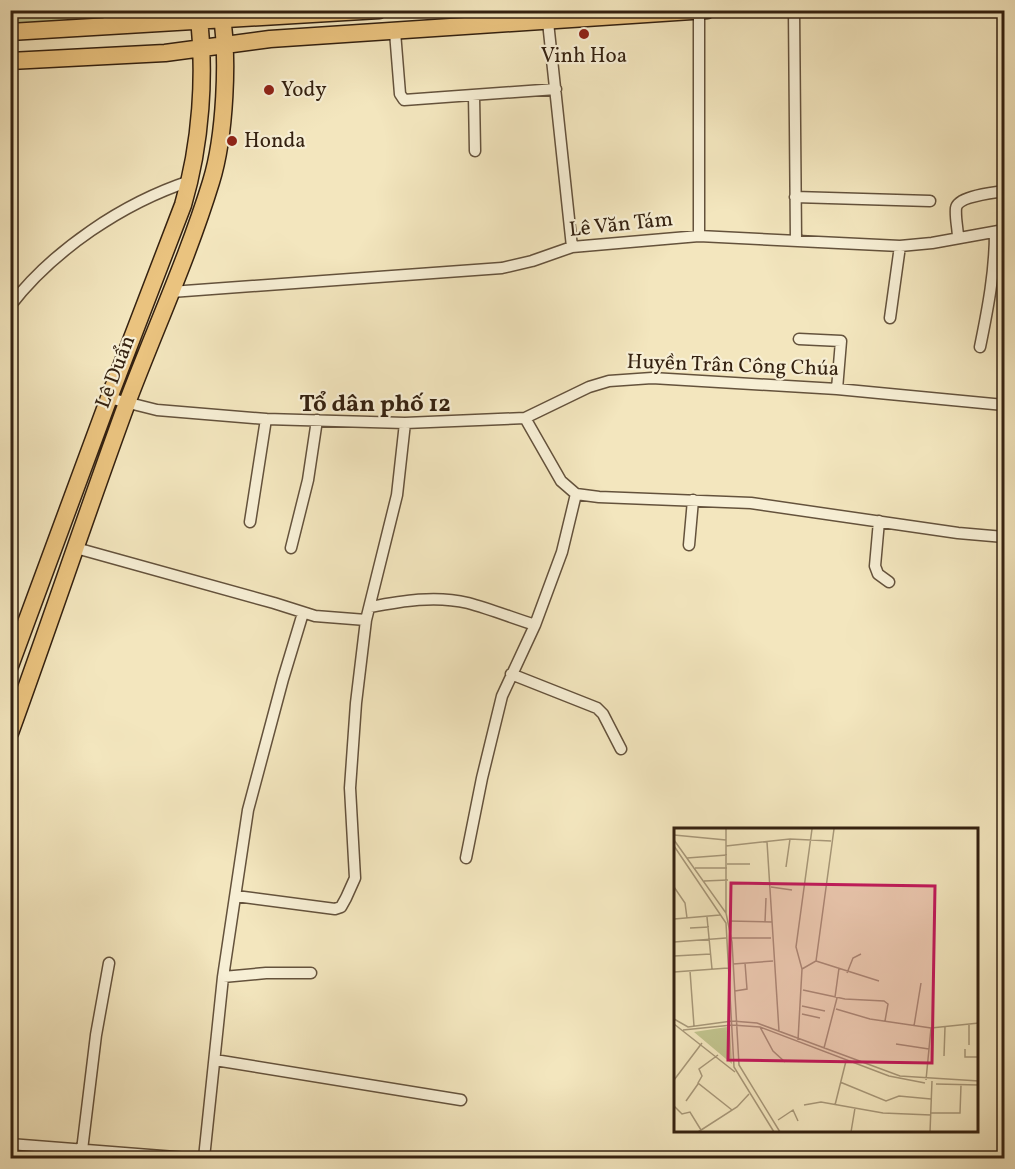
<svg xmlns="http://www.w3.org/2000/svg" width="1015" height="1169" viewBox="0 0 1015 1169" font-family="Vollkorn,serif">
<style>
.green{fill:#c1c38d;stroke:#7a724e;stroke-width:1.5}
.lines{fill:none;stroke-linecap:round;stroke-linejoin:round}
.street-casing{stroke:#64523c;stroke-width:13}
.primary-casing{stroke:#342110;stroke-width:19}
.street{stroke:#f7efd5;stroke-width:10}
.primary{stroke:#eac37f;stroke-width:16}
.poi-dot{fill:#8f2418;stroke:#f7efd5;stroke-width:2}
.labels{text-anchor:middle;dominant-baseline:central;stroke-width:4.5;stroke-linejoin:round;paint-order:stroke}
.poi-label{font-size:21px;fill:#342110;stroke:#f7efd5;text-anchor:start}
.street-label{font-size:21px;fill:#342110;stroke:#f7efd5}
.quarter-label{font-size:24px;font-weight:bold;fill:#342110;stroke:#f7efd5}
.inset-road{fill:none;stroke:#a79778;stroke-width:1.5}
.view{fill:#c2185b;fill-opacity:0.15;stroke:#c2185b;stroke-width:3}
.inset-edge{fill:none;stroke:#342110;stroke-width:3}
</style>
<rect width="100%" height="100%" fill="#f3e6be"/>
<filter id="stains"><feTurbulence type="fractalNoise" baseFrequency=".00333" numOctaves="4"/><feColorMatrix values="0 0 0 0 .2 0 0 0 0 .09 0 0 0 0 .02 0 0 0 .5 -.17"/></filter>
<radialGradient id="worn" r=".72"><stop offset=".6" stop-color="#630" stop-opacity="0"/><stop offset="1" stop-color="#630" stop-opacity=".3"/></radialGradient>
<path class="green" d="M11,11H174L166,17L11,29Z"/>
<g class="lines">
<g class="street-casing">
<path id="street" d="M794,10L796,241
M548,22L572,247
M106,27L112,10
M395,32L400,94L404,100L556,89
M474,96L475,151
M795,197L930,201
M699,236V12
M958,238C958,229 955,218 956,208C958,196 993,193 1004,191
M171,292L502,268L532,261L572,247L699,236L900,246L932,243L1004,230
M10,306C53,250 123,203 190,181
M890,318L900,246
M799,339L841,341L837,389
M980,347C988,308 995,271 995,232
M109,398L157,410L266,419L405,423L525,418L589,387L609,381L652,378L837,389L1004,405
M525,418L561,481L576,494L599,497L751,503L958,533L1004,537
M879,521L875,566L878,574L889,582
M250,522L266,419
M689,545L693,500
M76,548L274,603L315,616L366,620
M291,548L308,480L317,420
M370,607C402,601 435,595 468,603C490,609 513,618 535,625
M511,674L597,708L603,714L621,749
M466,858L482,778L502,696L535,625L562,552L576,494
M236,896L335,909L341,907L346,898L355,878L350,788L356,703L366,620L397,495L405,423
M223,977L266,973H311
M215,1060L461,1100
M10,1144L188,1158
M82,1150L96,1035L109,963
M204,1158L223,977L248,810L283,679L303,613"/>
</g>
<g class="primary-casing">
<path id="primary" d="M10,32L379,10
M10,61L165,53L270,39L707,10
M10,666L109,398L183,205C201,144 206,74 198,10
M10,733C50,623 87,512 127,403C155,329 188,257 211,182C225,137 229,57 221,10"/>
</g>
<use href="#street" class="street"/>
<use href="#primary" class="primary"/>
</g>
<g class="poi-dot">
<circle cx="584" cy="34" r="6"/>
<circle cx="269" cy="90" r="6"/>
<circle cx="232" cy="141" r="6"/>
</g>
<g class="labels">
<g class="poi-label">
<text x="584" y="56" text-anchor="middle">Vinh Hoa</text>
<text x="281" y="90">Yody</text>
<text x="244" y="141">Honda</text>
</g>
<g class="street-label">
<text transform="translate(621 225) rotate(-6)">Lê Văn Tám</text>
<text transform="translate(733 366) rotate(2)">Huyền Trân Công Chúa</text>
<text transform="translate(116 372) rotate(-69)">Lê Duẩn</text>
</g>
<g class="quarter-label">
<text x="375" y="405">Tổ dân phố 12</text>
</g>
</g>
<g transform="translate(674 828)">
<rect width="304" height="304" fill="#f3e6be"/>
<path d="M53,199L56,201L58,236L20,204Z" fill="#c1c38d"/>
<path class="inset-road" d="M52,1V85M0,7L52,12M0,12L52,85L58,114L65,237L106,304M93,14L105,203M0,18L52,95L60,239L100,304M52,18L116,11L157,13M13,30L53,27M53,36H76M112,39L116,11M21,40H53M30,53L54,52M0,59L11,75L13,90M97,59L118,62M33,89L38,141M0,91L46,87M55,93L98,94M91,94L92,70M16,100L35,99M58,110H97M0,114L52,110M0,128L37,126M142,133L205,153M59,136L99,133M128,141L142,133L160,1M16,143L20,198M0,144L54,140M173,145L179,130L187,126M129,162L171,171L210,173L214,176L211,193M61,163L73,161L71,135M161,169L165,140M128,178L151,183M162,181L196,191L257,200L305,195M128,186L146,190M0,191L14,199L58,193L83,195L226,248L305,253M0,196L61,244M295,197V217M240,198L247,155M86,199L99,223L111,234M9,202L58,197L86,199L215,248L251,255M124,212L128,141L122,119L138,1M222,216L255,221M150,220L163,170M291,221V229H305M44,227L25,241L28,248L24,255L58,282M270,228L271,199M0,252L28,215M252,252L257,200M166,254L212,273L225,268L257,271M262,256L305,257M12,273L24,256M130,277L147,274L209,285L257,287M161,277L172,233M0,278L8,286L16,284L27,302M257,285H286L287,257M104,292L119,282L124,293M24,304L63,279L75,266M177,304L181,280M256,304L258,253"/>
<path class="view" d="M57,55L261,58L258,235L54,232Z"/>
<rect width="304" height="304" class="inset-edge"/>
</g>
<rect width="1015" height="1169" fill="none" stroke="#f3e6be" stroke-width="36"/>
<rect x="12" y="12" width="991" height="1145" fill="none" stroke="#342110" stroke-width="3"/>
<rect x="18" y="18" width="979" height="1133" fill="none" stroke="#342110" stroke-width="1.5"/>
<rect width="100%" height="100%" filter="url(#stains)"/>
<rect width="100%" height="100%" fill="url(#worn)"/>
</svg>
